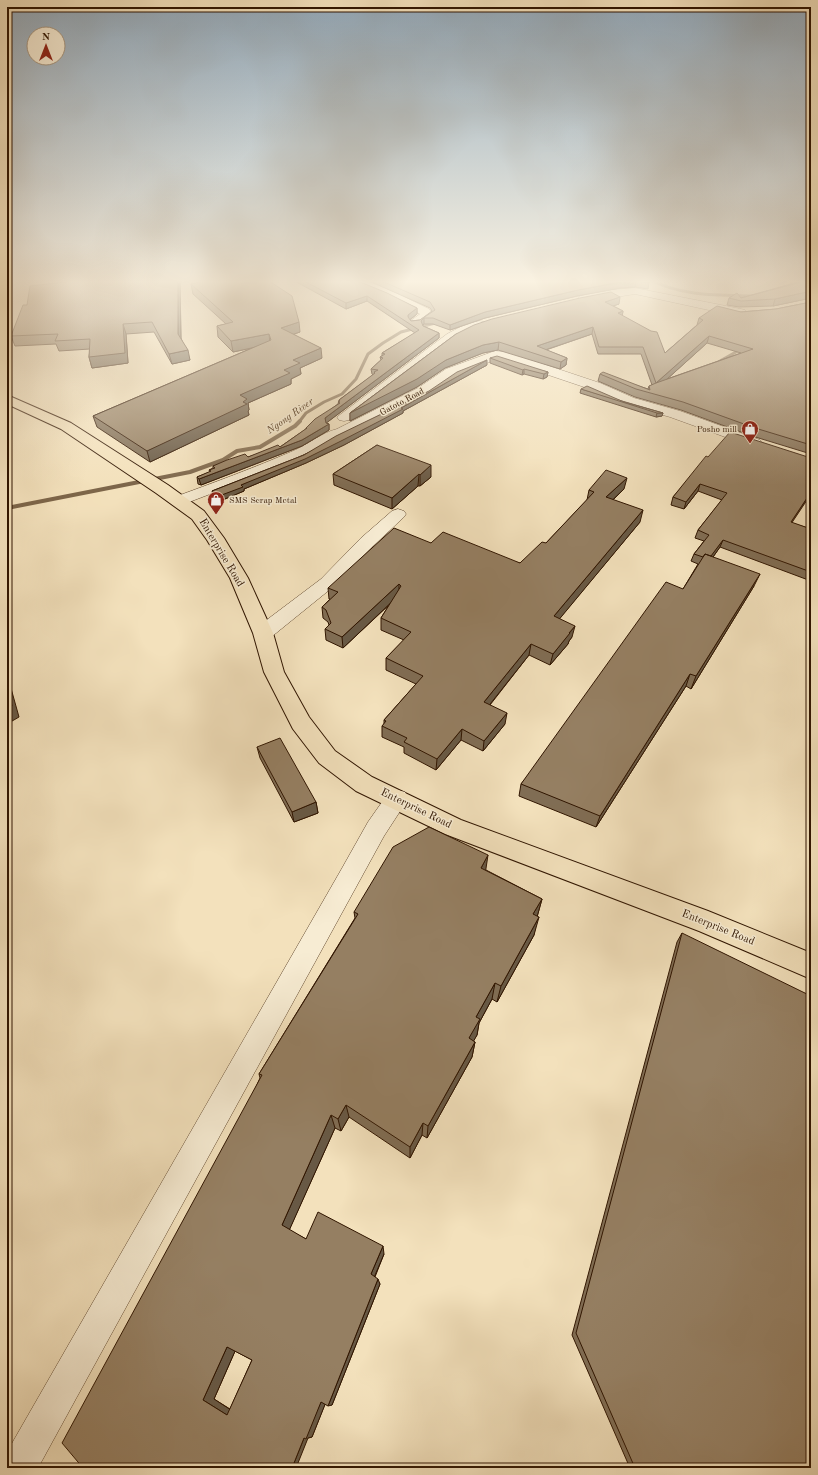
<svg xmlns="http://www.w3.org/2000/svg" width="818" height="1475" viewBox="0 0 818 1475" font-family="'Old Standard TT',serif">
<style>
.lines{fill:none;stroke-linecap:round;stroke-linejoin:round}
.stream-far1{stroke:#7d664a;stroke-width:3}
.stream{stroke:#7d664a;stroke-width:4}
.minor-casing{stroke:#61482f;stroke-width:1}
.major-casing{stroke:#301500;stroke-width:2}
.minor{fill:#f7ecd3;fill-rule:evenodd}
.major{fill:#f3e1bc;fill-rule:evenodd}
.wall{fill:#806d54;stroke:#301500;fill-rule:evenodd}
.shaded-wall{fill:#685945;stroke:#301500}
.building{fill:#957f62;stroke:#301500;fill-rule:evenodd}
.labels{text-anchor:middle;dominant-baseline:central;stroke-width:3;stroke-linejoin:round;paint-order:stroke}
.far-street-label{font-size:9px;fill:#301500;stroke:#f7ecd3}
.far-poi-label{font-size:9px;fill:#301500;stroke:#f7ecd3;text-anchor:end}
.far-water-label{font-size:10px;font-style:italic;fill:#644b32;stroke:#f7ecd3}
.street-label{font-size:11px;fill:#301500;stroke:#f7ecd3}
</style>
<rect width="100%" height="100%" fill="#f3e1bc"/>
<filter id="stains"><feTurbulence type="fractalNoise" baseFrequency=".005" numOctaves="4"/><feColorMatrix values="0 0 0 0 .2 0 0 0 0 .09 0 0 0 0 .02 0 0 0 .5 -.17"/></filter>
<radialGradient id="worn" r=".72"><stop offset=".6" stop-color="#630" stop-opacity="0"/><stop offset="1" stop-color="#630" stop-opacity=".3"/></radialGradient>
<g class="lines">
<path class="stream-far1" d="M649,279C682,297 720,295 757,296
M784,287L792,284L794,279
M720,361L743,348
M299,422L306,413L324,402L342,394L356,379L368,354L383,343L401,332L439,322"/>
<path class="stream" d="M7,508L190,472L223,460L237,451L260,447L295,426L300,421"/>
<g class="minor-casing">
<path id="minor" d="M347,279H362L396,293L429,309L433,315L419,325H411L409,322L420,314L388,297L349,281Z
M635,288L741,309L745,310L747,313L745,316L741,317L635,294L584,302L580,300L578,298L580,296L598,291Z
M480,321L484,322L486,325L484,328L474,330L455,340L349,420L344,421L339,420L337,417L447,334L466,324Z
M495,351L507,352L600,383L634,398L680,411L760,440L762,443L760,446L755,447L750,446L670,417L624,404L590,389L501,359H497L456,375L428,394L347,435L337,438L314,453L294,462L184,504L178,506L172,504L170,501L172,498C213,483 254,468 293,451C308,445 321,433 337,429L418,388L446,369Z
M398,509L404,511L406,514L404,517L373,546L333,587L270,638L263,640L256,638L254,633L256,628L321,579L361,538L392,511Z
M397,790L405,792L408,799L384,836L38,1468H7V1452L341,870L368,822L389,792Z"/>
</g>
<g class="major-casing">
<path id="major" d="M7,395L71,423L168,485L204,511L224,538L248,578L273,633L284,672L309,717L335,751L372,777L461,820L708,911L811,953V979L699,931L445,834L356,791L319,763L293,729L264,672L253,633L230,578L207,540L192,519L156,493L61,429L7,404Z"/>
</g>
<use href="#minor" class="minor"/>
<use href="#major" class="major"/>
</g>
<path class="wall" d="M91,279H180L181,338L190,360L172,364L154,332L126,334L128,363L92,368L89,357L90,349L59,351L56,344L15,346L11,336L27,305Z
M291,279H353L417,308V314L410,320L411,321L420,320L432,311L430,308L365,279H639L649,281L648,289L635,287L620,288L577,296L485,318L450,330L433,324H424L422,325L423,326L439,333V338L326,423L329,424V430L302,446L201,485L198,484L197,477L210,472L209,470L213,468V466L248,457L280,447L306,429V428L338,404L339,400L373,375L372,374L371,369L381,360L380,357L382,356V353L415,333L367,301L346,309Z
M799,279H811V298L773,306L739,307L727,305L729,298H741L798,282Z
M191,284L300,332L294,334L322,358L300,368L301,374L291,379V384L248,403L249,410L248,411L249,415L150,462L97,427L93,416L252,348L233,352L218,337L217,326L226,324L193,294Z
M811,302V454L752,436L681,410L635,397L598,381L600,374L648,389L649,386L652,385L641,354H598L592,334L546,350L567,358L566,365L560,369L498,350L483,353L445,368L417,387L350,421V413L456,334L619,304L613,306L623,311L622,316L665,353L697,325L699,318L741,312L776,309ZM707,343L741,353L667,379Z
M490,358L548,372L547,377L543,379L524,374L522,375L490,363Z
M487,365L403,411V413L344,445L306,463L244,489V491L220,501L213,495L212,491L304,455Z
M581,389L663,413L662,416L656,417L580,393Z
M377,445L431,477L420,486H418L392,509L334,485L333,474Z
M708,457L792,523L811,529V581L720,547L713,557L754,586L691,689L686,686L596,827L519,796L521,784L683,589L698,564L691,561L694,554L704,541L695,538L698,530L722,500L698,491L684,509L671,505L673,497Z
M624,489L613,500L640,522L559,619L572,637L569,641L568,644L550,665L529,655L490,705L505,724L483,751L461,740L436,770L404,753V747L382,737V726L384,724V720L416,684L386,670V658L404,640L381,630V618L389,605L343,648L326,640L325,629L329,625L328,622L323,618L322,607L330,599H329L328,588L431,543L520,563L546,543L587,500L589,490Z
M257,747L316,802L318,813L294,822L260,758Z
M486,870L542,899L537,917L534,935L497,1002L492,999L479,1023L477,1035L473,1041L475,1042L472,1057L427,1138L422,1135L410,1158L349,1117L341,1131L335,1128L289,1230L306,1239L384,1254L375,1277L380,1284L332,1405L325,1404L312,1437L308,1438L83,1468L260,1078L259,1074L355,918L354,912ZM235,1351L252,1360L230,1409L214,1399Z
M682,933L811,1468H630L572,1335L677,942Z"/>
<path class="shaded-wall" d="M178,279H180L181,344L178,334Z
M636,281L635,287L620,288L577,296L485,318L450,330V325L485,312L578,290L621,282Z
M811,291V298L773,306L775,299Z
M367,296V301L346,309V303Z
M620,297L619,304L604,309L605,302Z
M417,308V314L408,321V323V315Z
M623,311L622,318L618,313Z
M424,318V324L421,327V321Z
M299,322L300,332L282,338L281,328Z
M123,324L126,334L128,363L92,368L89,357Z
M593,327L592,334L536,353L537,346Z
M439,333V338L325,424V418Z
M269,334L270,344L233,352L231,341Z
M709,336L707,343L655,390L656,383Z
M499,342L498,350L483,353L445,368L417,387L350,421V413L446,360L483,345Z
M321,348L322,358L300,368L301,374L291,379V384L248,403L249,410L248,411L249,415L150,462L147,451L240,395L284,370L293,360Z
M188,350L190,360L172,364L169,354Z
M567,358L566,365L560,369L561,362Z
M487,360V365L403,411V413L344,445L306,463L244,489V491L220,501L219,496L241,485L401,408Z
M524,369V374L522,375L523,370Z
M548,372L547,377L543,379L544,374Z
M657,413H663L662,416L656,417Z
M329,424V430L302,446L201,485L199,479L302,440Z
M431,465V477L420,486V475Z
M419,474L418,486L392,509V498Z
M627,478L624,489L604,508L606,497Z
M700,484L698,491L684,509L686,502Z
M811,492V494L787,530L791,522Z
M643,510L640,522L552,628L554,616Z
M723,540L720,547L706,567L708,559Z
M760,574L754,586L691,689L696,676Z
M399,584V595L343,648L342,637Z
M575,626L572,637L569,641L568,644L550,665L553,654Z
M531,644L529,655L483,713L484,702Z
M7,674L19,717L7,724Z
M690,674L686,686L596,827L600,816Z
M507,713L505,724L483,751L484,741Z
M462,729L461,740L436,770L437,759Z
M316,802L318,813L294,822L292,812Z
M488,855L485,875L481,868Z
M542,899L537,917L533,914Z
M539,917L534,935L497,1002L501,986Z
M495,983L492,999L479,1023L477,1035L467,1053L469,1038L476,1017Z
M475,1042L472,1057L427,1138L428,1126Z
M346,1105L349,1117L341,1131L338,1119Z
M331,1115L335,1128L288,1233L282,1225Z
M423,1123L422,1135L410,1158V1147Z
M383,1246L384,1254L373,1280L371,1274Z
M378,1279L380,1284L332,1405L328,1406Z
M227,1347L236,1349L214,1399L237,1414L227,1415L203,1400Z
M321,1402H326L312,1437L308,1438L296,1468H292L304,1438Z"/>
<path class="building" d="M91,279H178V334L188,350L169,354L152,322L123,324L125,353L89,357L90,339L55,341L58,334L11,336L23,305H27L30,286Z
M212,279H266L292,296L299,322L281,328L321,348L293,360L300,363L284,370L290,373L240,395L247,399L243,402L247,404L147,451L93,416L271,340L269,334L231,341L217,326L233,322L191,284Z
M300,279H353L387,293L417,308L408,315V317L411,321L420,320L435,310L430,302L377,279H639L649,281V283L636,281L621,282L578,290L485,312L450,325L433,318H424L421,321L423,326L439,333L325,418L326,423L329,424L302,440L199,479L197,477L211,471L209,470L215,468L213,466L227,460L245,454L248,457L278,445L280,447L307,428H306L315,419L340,403L338,402L340,401L339,400L375,373L374,372L378,370L371,369L383,358L380,357L385,354L382,353L419,330L367,296L346,303Z
M800,279H811V291L775,299L741,301L729,298L737,293L741,298L805,281Z
M611,292L620,297L605,302L623,311L618,313L651,331L657,332L665,353L703,320L699,318L717,306L741,312L776,309L811,302V445L755,428L683,402L636,389L600,374L603,372L650,390L649,386L656,383L643,347H599L593,327L537,346L567,358L561,362L499,342L483,345L446,360L417,379L350,413L456,334L474,325L492,319L580,298ZM709,336L753,349L656,383Z
M497,356L548,372L544,374L524,369L523,370L490,358Z
M487,360L401,408L403,409L343,440L305,459L241,485L243,487L219,496L212,491L304,455L336,436L429,391L457,372Z
M587,386L624,402L663,413H657L581,389Z
M730,432L811,458V492L791,522L811,529V572L723,540L711,556L705,554L703,557L694,554L709,535L698,530L727,493L700,484L686,502L673,497L706,456L708,457Z
M377,445L431,465L420,475L419,474L392,498L333,474Z
M606,470L627,478L606,497L643,510L554,616L575,626L569,633H570L553,654L531,644L484,702L507,713L484,741L462,729L437,759L404,742L407,738L382,726L386,721L384,720L423,676L386,658L411,632L381,618L401,586L399,584L342,637L325,629L331,623L326,610L322,607L338,592L328,588L394,528L431,543L443,532L520,563L542,542L546,543L594,492L589,490Z
M705,554L760,574L696,676L690,674L600,816L521,784L666,582L683,589Z
M7,686L12,706L7,709Z
M280,738L316,802L292,812L257,747Z
M429,827L488,855L481,868L542,899L533,914L539,917L501,986L495,983L476,1017L480,1019L469,1038L475,1042L428,1126L423,1123L410,1147L346,1105L338,1119L331,1115L282,1225L306,1239L318,1212L383,1246L371,1274L378,1279L328,1406L321,1402L306,1439L304,1438L292,1468H83L62,1443L262,1075L259,1074L358,914L354,912L393,847ZM227,1347L252,1360L227,1415L203,1400Z
M682,933L811,996V1468H635L576,1333Z"/>
<linearGradient id="sky" x2="0" y2="1"><stop stop-color="#92aabd"/><stop offset="0.58" stop-color="#faf2e1"/><stop offset="1" stop-color="#faf2e1" stop-opacity="0"/></linearGradient>
<rect width="818" height="485" fill="url(#sky)"/>
<defs>
<g id="shop-pin" transform="scale(0.9)"><path d="M0 17L-7.5 6A9.5 9.5 0 1 1 7.5 6Z" fill="#8f2418" stroke="#f7ecd3"/><path d="M-5-2.5h2.3a2.7 3.5 0 0 1 5.4 0H5L5.5 6h-11ZM-1.5-2.5h3a1.5 2.3 0 0 0-3 0Z" fill="#fff"/></g>
</defs>
<g fill-rule="evenodd">
<use href="#shop-pin" x="750" y="429"/>
<use href="#shop-pin" x="216" y="500"/>
</g>
<g class="labels">
<g class="far-street-label">
<text transform="translate(402 402) rotate(-28)">Gatoto Road</text>
</g>
<g class="far-poi-label">
<text x="737" y="429">Posho mill</text>
<text x="229" y="500" text-anchor="start">SMS Scrap Metal</text>
</g>
<g class="far-water-label">
<text transform="translate(290 416) rotate(-35)">Ngong River</text>
</g>
<g class="street-label">
<text transform="translate(221 553) rotate(59)">Enterprise Road</text>
<text transform="translate(416 809) rotate(26)">Enterprise Road</text>
<text transform="translate(718 928) rotate(22)">Enterprise Road</text>
</g>
</g>
<rect width="818" height="1475" fill="none" stroke="#f3e1bc" stroke-width="24"/>
<rect x="8" y="8" width="802" height="1459" fill="none" stroke="#301500" stroke-width="2"/>
<rect x="12" y="12" width="794" height="1451" fill="none" stroke="#301500"/>
<g transform="translate(46 46)"><circle r="19" fill="#f7ecd3" stroke="#a7967f"/>
<path d="M0-3L7 15L0 10L-7 15Z" fill="#8f2418"/>
<text y="-6" font-size="11" font-weight="bold" text-anchor="middle" fill="#301500">N</text>
</g>
<rect width="100%" height="100%" filter="url(#stains)"/>
<rect width="100%" height="100%" fill="url(#worn)"/>
</svg>
